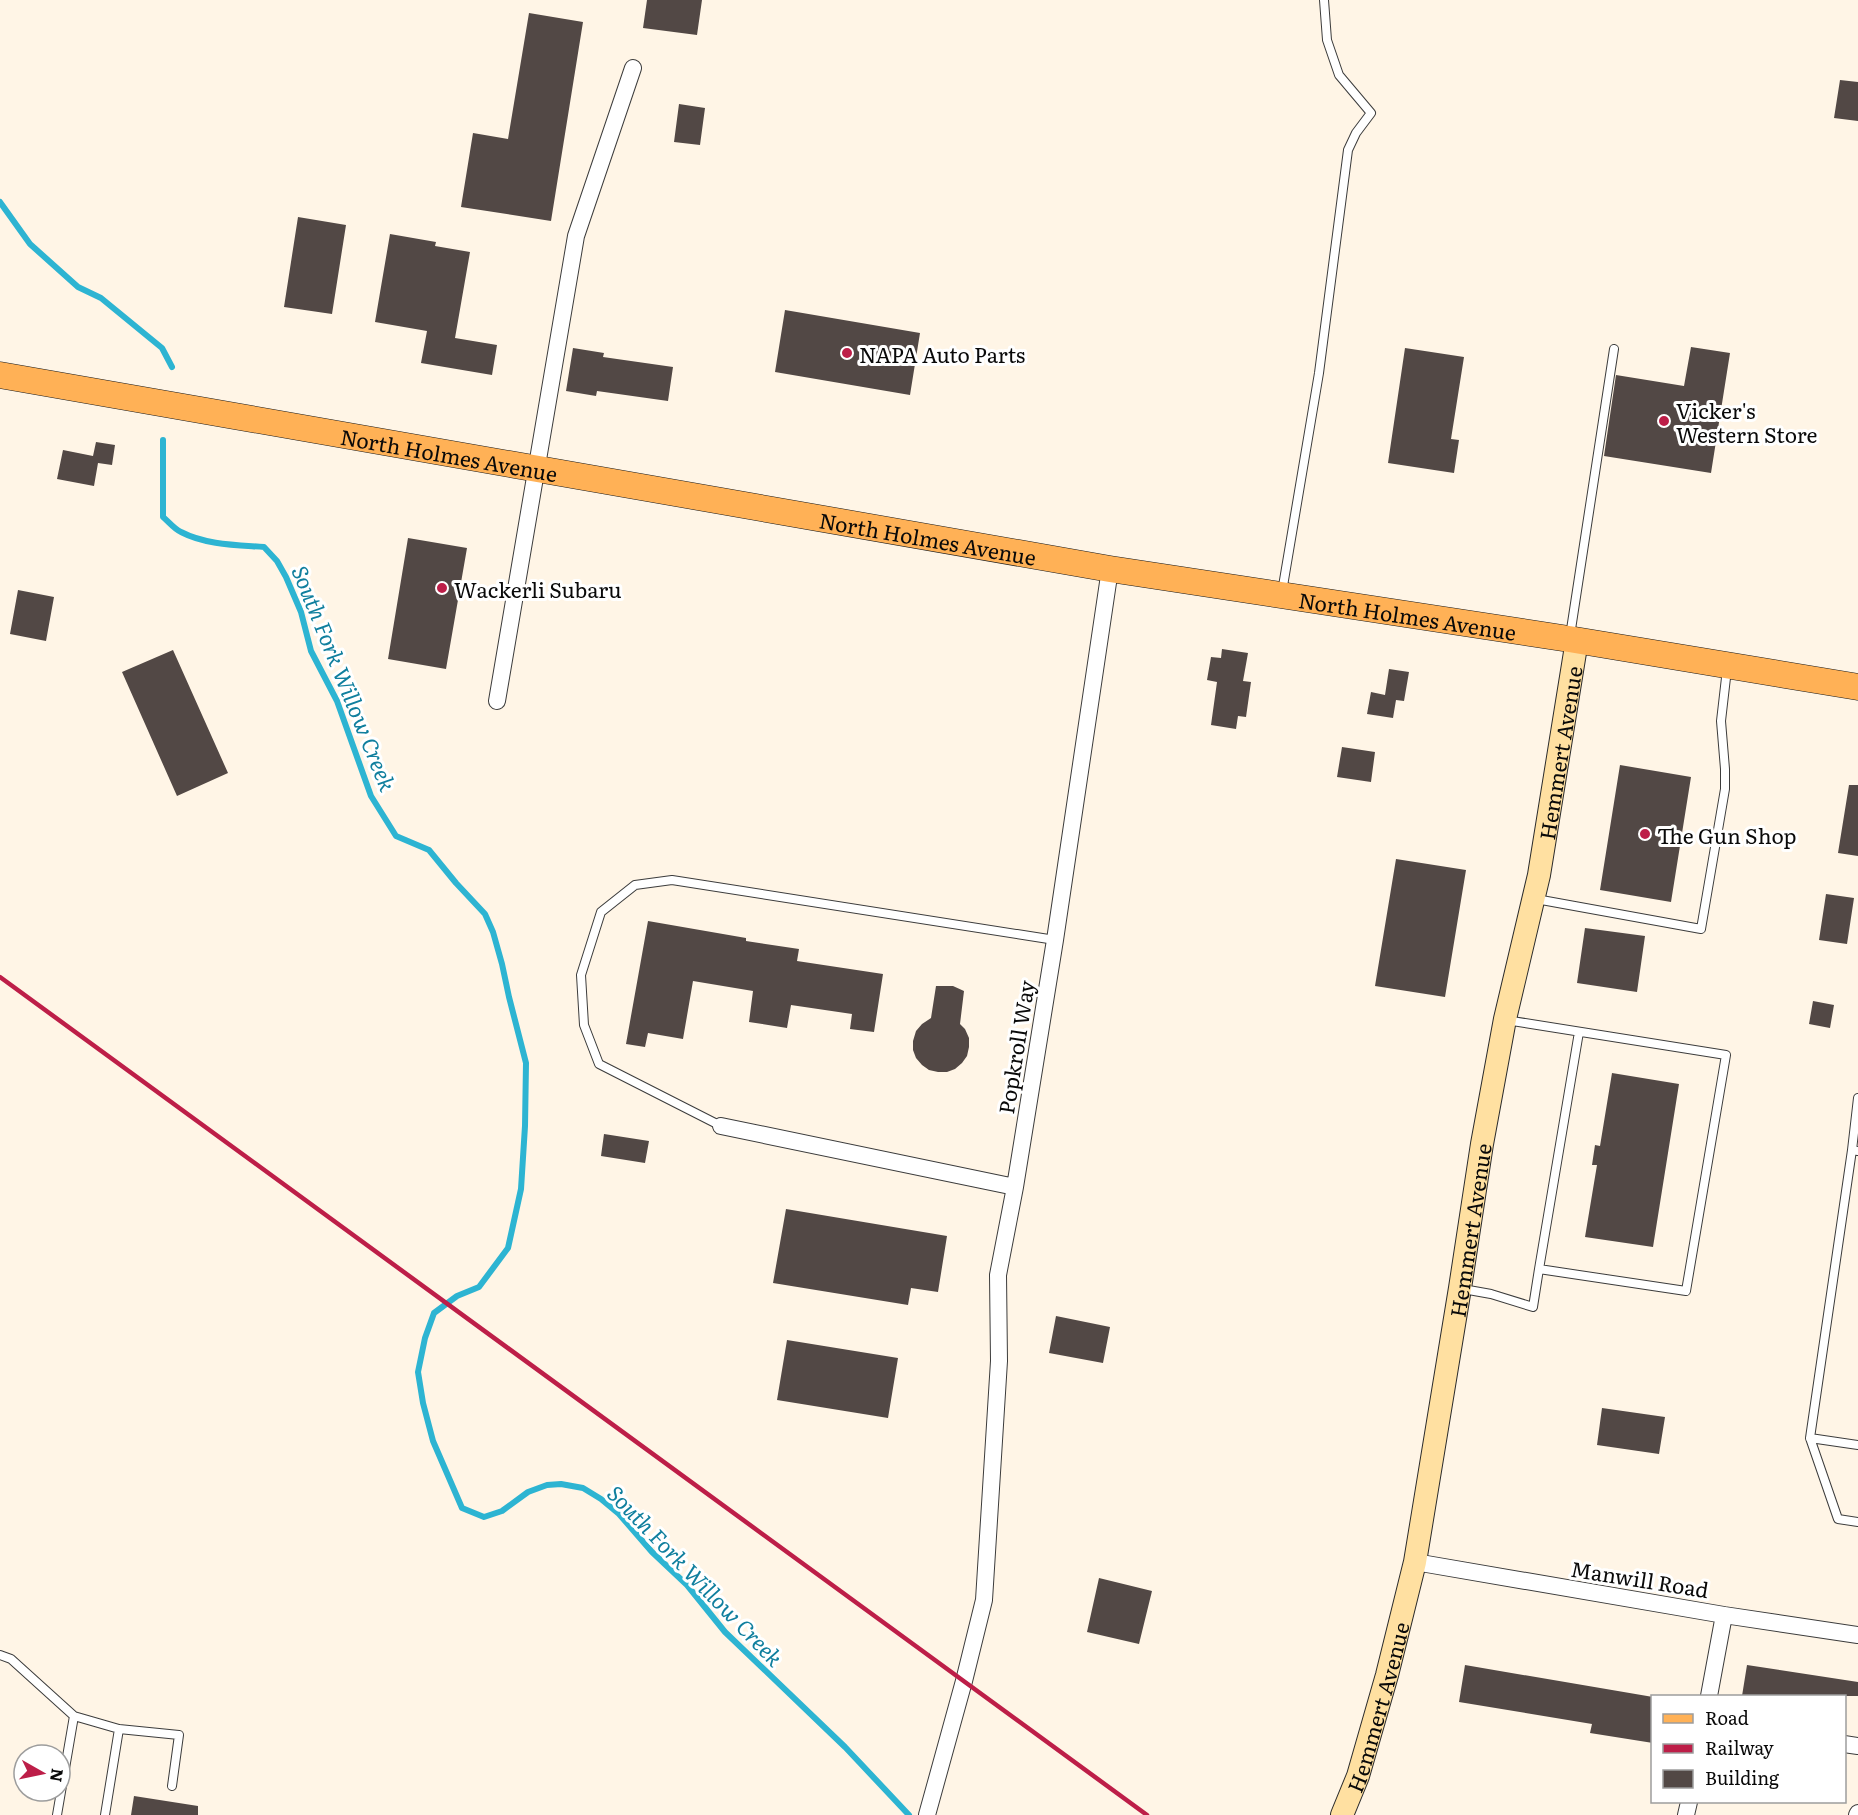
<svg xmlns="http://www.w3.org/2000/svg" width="1858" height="1815" viewBox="0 0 1858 1815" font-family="Literata,serif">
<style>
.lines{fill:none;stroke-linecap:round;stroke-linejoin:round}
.stream{stroke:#2db4d2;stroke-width:6}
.building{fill:#524845}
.lane-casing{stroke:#3c3c3c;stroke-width:10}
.street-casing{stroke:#3c3c3c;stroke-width:18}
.secondary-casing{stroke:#2b2b2b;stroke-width:24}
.primary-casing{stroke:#1a1a1a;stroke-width:27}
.lane{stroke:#fff;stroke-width:8}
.street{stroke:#fff;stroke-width:16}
.secondary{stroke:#ffe0a1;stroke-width:22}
.primary{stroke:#ffb156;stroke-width:26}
.rail{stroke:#bd1e48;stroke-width:4.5}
.poi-dot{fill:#bd1e48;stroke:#fff;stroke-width:2}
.labels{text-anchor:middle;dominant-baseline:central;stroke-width:6;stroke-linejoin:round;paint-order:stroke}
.poi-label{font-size:21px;fill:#090909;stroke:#fff;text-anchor:start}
.street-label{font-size:21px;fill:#090909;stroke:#fff}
.water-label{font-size:22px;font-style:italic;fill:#107f9e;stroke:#fff}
</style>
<rect width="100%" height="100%" fill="#fff5e6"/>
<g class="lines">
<path class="stream" d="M0,202L30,244L78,287L101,298L162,348L172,367
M163,440V517C169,522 174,529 181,532C206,545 237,545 264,547L277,561L286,577L301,612L311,651L337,701L371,796L396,836L429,850L456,883L485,914L493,932L502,964L509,997L526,1063L525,1126L521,1189L508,1248L479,1287L457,1296L434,1313L425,1338L418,1372L423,1403L433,1441L462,1508L484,1517L502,1511L528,1492L547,1485L561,1484L583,1488L601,1499L619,1514L652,1552L687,1585L725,1632L845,1747L909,1815"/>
</g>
<path class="building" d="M647,0H702L697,35L643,28Z
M529,13L583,22L551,221L461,207L473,133L508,139Z
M1840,80L1858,82V121L1834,118Z
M679,104L705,108L700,145L674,142Z
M298,217L346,225L332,314L284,307Z
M390,234L436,242L435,246L470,252L455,338L497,345L492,375L421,363L427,331L375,322Z
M785,310L920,333L910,395L775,372Z
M1691,347L1730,353L1711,473L1604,456L1616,375L1684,386Z
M573,348L604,353L603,357L673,367L668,401L597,391L596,396L566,391Z
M1405,348L1464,357L1451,439L1459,440L1454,473L1388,463Z
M96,442L115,445L112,465L98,463L94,486L57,479L63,450L93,456Z
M408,538L467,548L446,669L388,659Z
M18,590L54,597L46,641L10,634Z
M1222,649L1248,653L1243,681L1251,682L1246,717L1238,716L1236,729L1211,725L1217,682L1207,680L1211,657L1221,658Z
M173,650L228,773L177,796L122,672Z
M1389,669L1409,672L1404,701L1396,700L1393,718L1367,714L1371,692L1385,695Z
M1342,747L1375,752L1371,782L1337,777Z
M1620,765L1691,777L1671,902L1600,890Z
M1849,785H1858V856L1838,853Z
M1396,859L1466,870L1445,997L1375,986Z
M1826,894L1854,898L1847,944L1819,940Z
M648,921L746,938V941L799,949L797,961L883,974L874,1032L850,1029L852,1014L791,1005L787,1028L749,1022L753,991L693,981L683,1039L648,1033L645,1047L626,1044Z
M1585,928L1645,936L1637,992L1577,983Z
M936,986H953L964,991L960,1024L965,1029L969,1038V1047L967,1056L962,1063L955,1069L947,1072H938L929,1070L922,1065L916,1058L913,1050V1041L916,1031L922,1024L931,1018Z
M1813,1001L1834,1005L1830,1028L1809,1024Z
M1612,1073L1679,1084L1653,1247L1585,1237L1597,1165H1592L1595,1145L1600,1146Z
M604,1134L649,1141L645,1163L601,1156Z
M786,1209L947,1236L938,1292L911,1288L908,1305L773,1283Z
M1056,1316L1110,1327L1103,1363L1049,1353Z
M787,1340L898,1358L888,1418L777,1400Z
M1602,1408L1665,1417L1659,1454L1597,1445Z
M1099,1578L1152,1591L1139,1644L1087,1632Z
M1465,1665L1653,1697V1743L1590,1733L1592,1724L1459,1702Z
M1747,1665L1858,1682V1696H1742Z
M134,1796L198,1806V1815H131Z"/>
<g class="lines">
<g class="lane-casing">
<path id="lane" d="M1282,592L1319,373L1348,150L1356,133L1371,113L1339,75L1327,40L1324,0
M1570,636L1614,349
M1536,899L1701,929L1725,789V769L1721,721L1727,669
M1506,1020L1726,1055L1686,1291L1539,1269L1579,1032
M721,1126L599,1064L584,1025L581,975L601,912L635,885L672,880L1055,940
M1852,1150L1858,1098
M1858,1151L1852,1150L1810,1438L1858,1445
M1463,1289L1491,1294L1533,1307L1539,1269
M1810,1438L1838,1519L1858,1522
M0,1655L11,1659L74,1716
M119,1729L179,1735L172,1786
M57,1815L74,1716L119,1729L105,1815"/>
</g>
<g class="street-casing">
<path id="street" d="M497,701L576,236L633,68
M721,1126L1015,1187
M1415,1562L1724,1615L1858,1635
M1709,1696L1724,1615
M1844,1744L1858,1746
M927,1815L964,1681L984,1600L999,1361L998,1275L1015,1187L1055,940L1110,569
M1686,1815L1689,1802
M1857,1815L1858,1813"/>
</g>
<g class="secondary-casing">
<g id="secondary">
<path id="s1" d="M1342,1815L1358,1776L1387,1675L1415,1562L1460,1288L1482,1144L1505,1019L1539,875L1577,640"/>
</g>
</g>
<g class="primary-casing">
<g id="primary">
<path id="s2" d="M0,375L1110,569L1569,639L1858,687"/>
</g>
</g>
<use href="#lane" class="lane"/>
<use href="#street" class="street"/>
<use href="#secondary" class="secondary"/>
<use href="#primary" class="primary"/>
<path class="rail" d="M0,977L1147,1815"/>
</g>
<g class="poi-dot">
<circle cx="847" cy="353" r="6"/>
<circle cx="1664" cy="421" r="6"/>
<circle cx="442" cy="588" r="6"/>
<circle cx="1645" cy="834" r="6"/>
</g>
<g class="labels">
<g class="poi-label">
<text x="859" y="353">NAPA Auto Parts</text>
<text x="1676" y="409">Vicker's<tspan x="1676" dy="24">Western Store</tspan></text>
<text x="454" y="588">Wackerli Subaru</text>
<text x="1657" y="834">The Gun Shop</text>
</g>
<g class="street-label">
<text stroke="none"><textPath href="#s2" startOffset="456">North Holmes Avenue</textPath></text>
<text stroke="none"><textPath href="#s2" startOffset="942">North Holmes Avenue</textPath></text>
<text stroke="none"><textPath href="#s2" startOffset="1428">North Holmes Avenue</textPath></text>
<text stroke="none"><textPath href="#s1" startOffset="1086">Hemmert Avenue</textPath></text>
<text transform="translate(1015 1047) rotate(-81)">Popkroll Way</text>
<text stroke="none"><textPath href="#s1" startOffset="600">Hemmert Avenue</textPath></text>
<text transform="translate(1640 1578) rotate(9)">Manwill Road</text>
<text stroke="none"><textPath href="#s1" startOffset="114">Hemmert Avenue</textPath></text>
</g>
<g class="water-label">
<text transform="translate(345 678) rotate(68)">South Fork Willow Creek</text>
<text transform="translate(696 1575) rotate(46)">South Fork Willow Creek</text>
</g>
</g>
<rect x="1651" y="1695" width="195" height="108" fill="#ffffff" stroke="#9d9d9d" stroke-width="1.5"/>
<rect x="1663" y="1714" width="30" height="9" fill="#ffb156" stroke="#9d9d9d" stroke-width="1.5"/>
<text x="1705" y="1725" font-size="18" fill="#090909">Road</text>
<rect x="1663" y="1744" width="30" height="9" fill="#bd1e48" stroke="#9d9d9d" stroke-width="1.5"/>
<text x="1705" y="1755" font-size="18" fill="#090909">Railway</text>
<rect x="1663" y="1770" width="30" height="18" fill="#524845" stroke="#9d9d9d" stroke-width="1.5"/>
<text x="1705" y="1785" font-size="18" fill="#090909">Building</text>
<g transform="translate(42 1773) rotate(99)"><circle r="28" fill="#ffffff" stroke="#9d9d9d" stroke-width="1.5"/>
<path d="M0-4.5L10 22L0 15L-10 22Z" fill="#bd1e48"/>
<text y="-9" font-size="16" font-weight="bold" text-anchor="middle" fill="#090909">N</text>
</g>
</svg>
